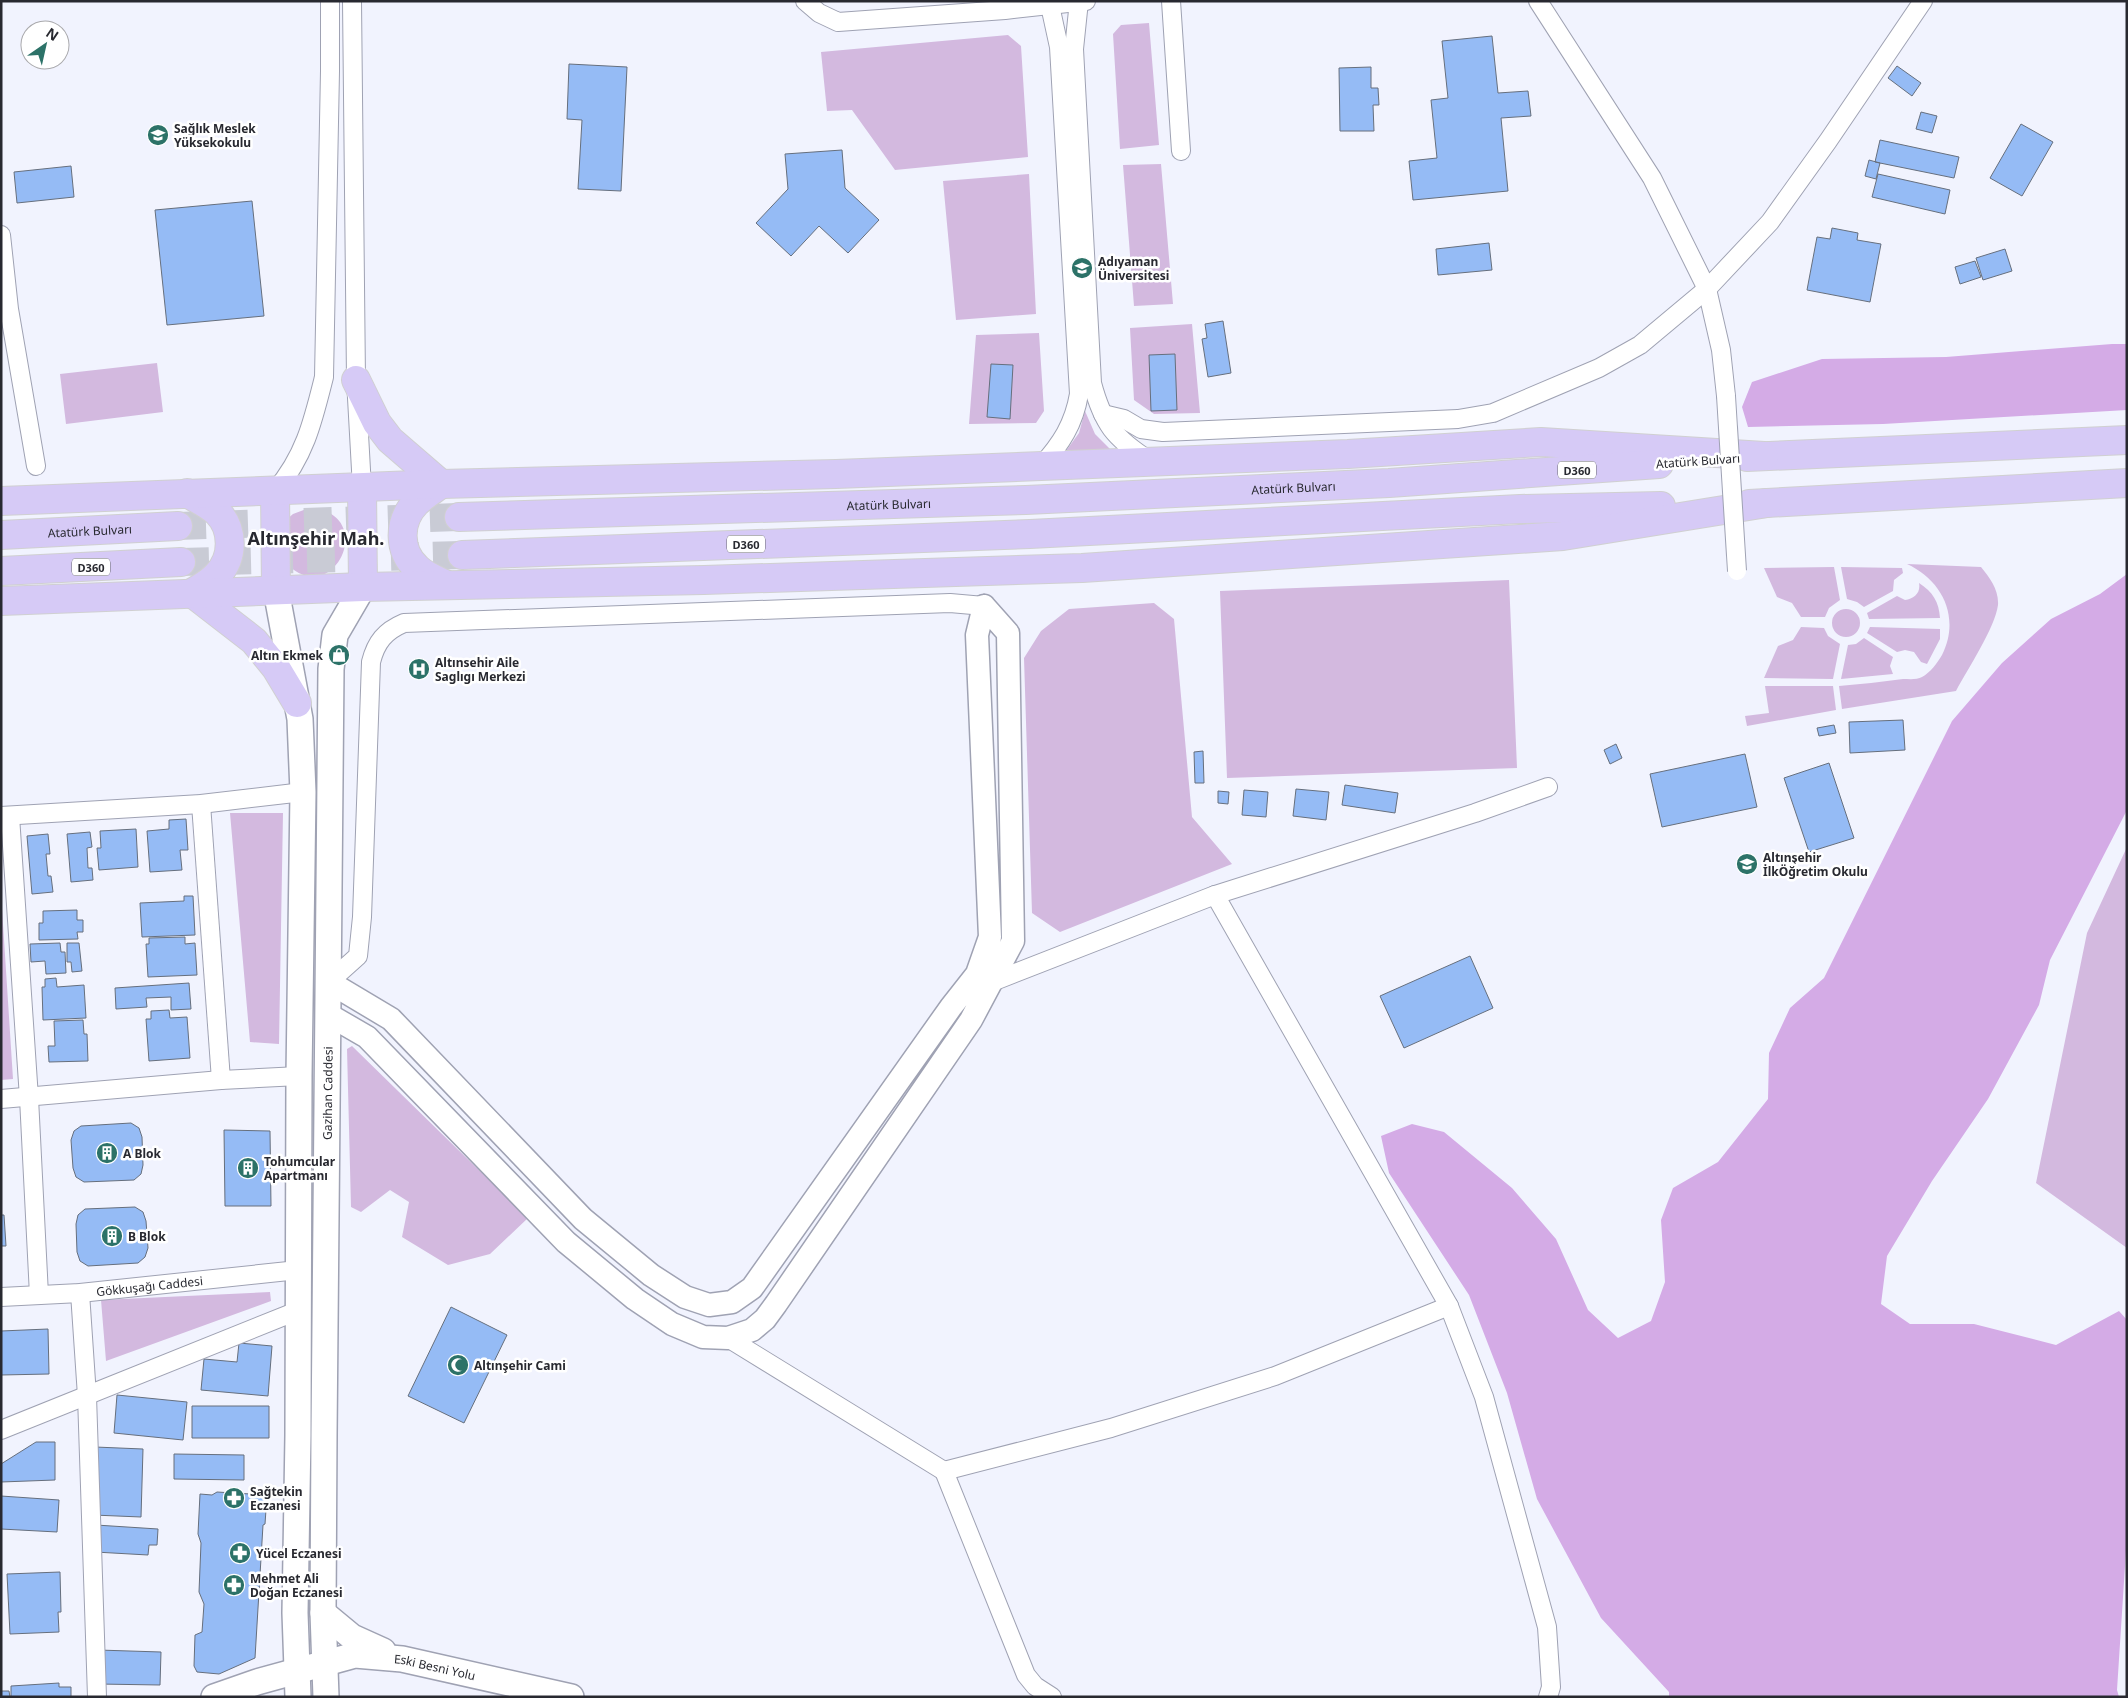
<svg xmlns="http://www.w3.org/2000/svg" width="2128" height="1698" viewBox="0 0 2128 1698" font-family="'Noto Sans',sans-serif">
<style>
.green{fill:#d3b9df}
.forest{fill:#d4abe6}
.building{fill:#95bbf5;stroke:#666f7d}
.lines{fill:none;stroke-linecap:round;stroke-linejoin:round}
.trunk-tunnel{stroke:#c9cbd5;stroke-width:28;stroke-dasharray:28 14;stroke-linecap:butt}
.minor-casing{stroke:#9fa2b3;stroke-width:20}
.tertiary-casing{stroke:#9fa2b3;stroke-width:25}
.secondary-casing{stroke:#9fa2b3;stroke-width:28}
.trunk-casing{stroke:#d0d0d1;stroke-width:30}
.minor{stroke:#fff;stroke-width:18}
.tertiary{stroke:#fff;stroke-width:22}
.secondary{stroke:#fff;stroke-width:25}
.trunk{stroke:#d6caf6;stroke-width:28}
.minor-bridge-casing{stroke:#9fa2b3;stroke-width:20;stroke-linecap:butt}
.minor-bridge{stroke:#fff;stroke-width:18}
.labels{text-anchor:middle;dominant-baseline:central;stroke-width:5;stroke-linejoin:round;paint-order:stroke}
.shield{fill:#fff;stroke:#68696e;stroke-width:1}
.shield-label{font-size:11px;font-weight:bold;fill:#282930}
.poi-label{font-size:12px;font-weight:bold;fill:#282930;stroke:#fff;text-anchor:start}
.street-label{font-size:12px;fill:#282930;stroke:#fff}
.district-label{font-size:18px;font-weight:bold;fill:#282930;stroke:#fff}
</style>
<rect width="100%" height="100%" fill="#f1f3fe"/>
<path class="green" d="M1149,23L1159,145L1120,149L1113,34L1121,25Z
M1008,35L1021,46L1028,157L895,170L852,110L827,111L821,52Z
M1161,164L1173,304L1134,306L1123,165Z
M1029,174L1036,314L956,320L943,181Z
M1192,324L1200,413L1154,414L1134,400L1130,328Z
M1039,333L1044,411L1036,423L969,424L976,335Z
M157,363L163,412L66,424L60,374Z
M1085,411L1095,434L1114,453L1063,455L1079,433Z
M309,508C381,512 332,615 284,561L286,520L293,514Z
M1907,564L1981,567C1990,578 1999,590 1998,605C1995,628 1967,670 1956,691L1842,709L1839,686C1860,684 1882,682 1903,679C1909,679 1917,680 1922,677C1930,673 1938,662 1942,655C1961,617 1942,580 1907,564Z
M1834,567L1840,600L1829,608L1825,617H1801L1792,603L1777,597L1764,568Z
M1841,567L1902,568L1903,573L1894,580L1893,591L1864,607L1857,602L1847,599Z
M1509,580L1517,768L1227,778L1220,591Z
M1919,583C1933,592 1939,602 1940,618L1869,619L1867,613L1897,596L1905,600C1914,599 1921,593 1919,583Z
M1154,603L1174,619L1192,817L1232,864L1060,932L1032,913L1024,658L1041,631L1069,609Z
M1832 623a14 14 0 1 1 28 0a14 14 0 1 1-28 0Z
M1801,627L1824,628L1828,636L1840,644L1833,679L1764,678L1778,646L1793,640Z
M1870,627L1940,629V639L1927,664L1921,662L1914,652L1905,650L1897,652L1867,633Z
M1864,638L1893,657L1890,666L1893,674L1841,679L1848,645L1856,644Z
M1765,686H1833L1836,710L1747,726L1745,716L1769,713Z
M230,813H283L279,1044L250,1042Z
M2127,847V1248L2036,1183L2087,933Z
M1,893L13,1079L1,1080Z
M352,1046L528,1218L490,1254L448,1265L402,1237L409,1202L390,1190L361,1212L351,1207L347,1049Z
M270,1292L271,1301L106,1361L101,1300Z"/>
<path class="forest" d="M2112,344H2127V410L1883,424L1748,427L1742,407L1752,382L1822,359L1946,357Z
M2127,574V810L2050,960L2039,1005L1988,1099L1932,1181L1887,1256L1881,1304L1910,1324H1974L2056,1345L2119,1311L2127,1320V1535L2117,1690L2119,1697H1669V1692L1601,1618L1537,1499L1507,1393L1469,1295L1389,1173L1381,1136L1412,1124L1444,1132L1512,1188L1556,1239L1588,1310L1618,1338L1651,1321L1665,1282L1661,1220L1673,1188L1718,1162L1768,1099L1769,1053L1790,1008L1824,978L1952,721L2002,663L2051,619L2100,594Z"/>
<path class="building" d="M1492,36L1498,93L1528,91L1531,116L1501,118L1508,191L1413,200L1409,161L1437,158L1431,100L1448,98L1442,41Z
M569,64L627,67L621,191L578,189L582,120L567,119Z
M1897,66L1921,83L1912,96L1888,78Z
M1371,67V88H1378L1379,105H1373L1374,131H1340L1339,68Z
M1921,112L1937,116L1932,133L1916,129Z
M2021,124L2053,142L2022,196L1990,178Z
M1880,140L1959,157L1954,178L1875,162Z
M842,150L845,188L879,220L848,253L819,226L791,256L756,223L788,189L785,154Z
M1869,160L1880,163L1876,179L1865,176Z
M71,166L74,197L17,203L14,172Z
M1878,174L1950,190L1945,214L1872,197Z
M252,201L264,316L167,325L155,210Z
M1832,228L1858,233L1857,240L1881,244L1870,302L1807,290L1817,237L1830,239Z
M1489,243L1492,270L1438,275L1436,249Z
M2005,249L2012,271L1983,280L1976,258Z
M1975,261L1981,277L1960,284L1955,267Z
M1223,321L1231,373L1208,377L1202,339L1207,338L1205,324Z
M1175,354L1177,410L1151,411L1149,355Z
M991,364L1013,365L1010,419L987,417Z
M1903,720L1905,750L1850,753L1849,722Z
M1834,725L1836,733L1819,736L1817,728Z
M1616,744L1622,758L1610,764L1604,750Z
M1203,751L1204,783H1195L1194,752Z
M1745,754L1757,807L1662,827L1650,774Z
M1829,763L1854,838L1809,852L1784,778Z
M1345,785L1398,793L1395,813L1342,805Z
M1296,789L1329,792L1326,820L1293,816Z
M1244,790L1268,792L1266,817L1242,815Z
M1218,791L1229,792L1228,804L1218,803Z
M186,819L188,850H180L182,870L150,872L147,831L169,829V820Z
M136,829L138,867L99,870L97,848H101L100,831Z
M90,832L92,847L87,848L88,868H92L93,880L71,882L67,834Z
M48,834L50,854H46L48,876H51L53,892L32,894L27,836Z
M184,896H193L195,935L142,937L140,903L184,901Z
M77,910V920H83V932H77L78,939L39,940V923H43V911Z
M185,937V944L195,943L197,975L148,977L146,944H149V938Z
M60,943L61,952H65L66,973L46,974L45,961L31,962L30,944Z
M67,943H79L82,971L72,972L71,962H67Z
M1470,956L1493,1008L1404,1048L1380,996Z
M56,978L57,987L84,985L86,1018L43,1020L42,987H45V979Z
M189,983L191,1009L171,1010V997L146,998L147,1007L116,1009L115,988Z
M169,1010L170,1018L187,1017L190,1058L149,1061L146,1019H151V1011Z
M83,1020L84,1034H87L88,1061L49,1062L48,1046H55L54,1021Z
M131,1123L139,1128L142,1137L143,1165L141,1174L134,1180L84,1182L76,1177L73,1168L71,1140L74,1131L81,1126Z
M224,1130L270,1131L271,1206H225Z
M135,1207L143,1212L146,1221L148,1248L145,1257L138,1263L88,1266L80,1261L77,1252L76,1224L78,1215L85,1209Z
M1,1215H4L6,1246H1Z
M451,1307L507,1335L464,1423L408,1396Z
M48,1329L49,1374L1,1375V1331Z
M239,1343L272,1346L268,1396L201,1390L204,1359L237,1362Z
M117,1395L187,1402L183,1440L114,1433Z
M192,1406H269V1438H192Z
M36,1442H55V1480L1,1482V1464Z
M95,1447L143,1449L141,1517L93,1515Z
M174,1454L244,1455V1480L174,1479Z
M217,1492L267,1495L265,1524L263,1525L255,1658L219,1674L197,1672L194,1666L195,1635L202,1632L204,1604L199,1592L201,1543L198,1534L200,1494L212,1495Z
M1,1496L59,1500L57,1532L1,1529Z
M96,1525L158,1529L157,1545H149L148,1555L95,1552Z
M60,1572L61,1612H58L59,1632L10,1634L7,1574Z
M98,1650L161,1652L160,1685L98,1684Z
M59,1683V1687H71V1697H11V1686Z
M1,1691H9L10,1697H1Z"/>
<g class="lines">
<path class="trunk-tunnel" d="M178,526L459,517
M181,562L462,555"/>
<g class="minor-casing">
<g id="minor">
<path d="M352,1L356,380L362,488"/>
<path d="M805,1L819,13L838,22L1005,10L1086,1"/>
<path d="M1079,1L1074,49L1092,383C1103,424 1114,438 1150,461"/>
<path d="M1171,1L1181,151"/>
<path d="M1538,1L1652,178L1707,289L1721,350L1726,396"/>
<path d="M1,235L9,309L36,466"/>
<path d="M1103,414L1124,419L1141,429L1163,432L1458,419L1493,413L1599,368L1640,345L1707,289L1770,222L1828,141L1923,1"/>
<path d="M1041,466C1061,444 1074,424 1079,394L1059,47L1049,1"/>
<path d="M275,491C305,456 313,421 324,377L330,71V1"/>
<path d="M201,804L221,1080"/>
<path d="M1,816L201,804L303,792"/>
<path d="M10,816L29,1098L39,1295"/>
<path d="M1215,895L1449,1306L1484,1397L1547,1627L1551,1687L1548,1697"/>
<path d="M987,979L992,982L1215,895L1475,813L1548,787"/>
<path d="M329,982L358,956L362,917L371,662C376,642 385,631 404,623L950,603L984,606"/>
<path d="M1,1099L221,1080L299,1076"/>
<path d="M80,1293L87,1396L97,1697"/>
<path id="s1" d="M1,1297L80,1293L298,1270"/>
<path d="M728,1338L944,1471L1111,1428L1275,1376L1449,1306"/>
<path d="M1,1430L297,1311"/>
<path d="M944,1471L1026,1675L1035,1686L1052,1697"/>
</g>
</g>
<g class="tertiary-casing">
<path id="tertiary" d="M329,982L391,1019L583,1219L651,1275L685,1297L709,1305L732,1302L752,1288L951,1007L977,974L990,937L977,635L984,606
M329,1015L367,1037L566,1242L635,1299L672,1324L703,1337L728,1338L752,1330L765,1319L776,1304L971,1020L1013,941L1008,633L984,606"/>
</g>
<g class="secondary-casing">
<g id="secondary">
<path d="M276,590L300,719L303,792L299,1076L298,1435L295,1613L298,1697"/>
<path d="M323,1613L352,1637L383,1651"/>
<path id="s2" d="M214,1697L257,1682L355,1655L402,1659L571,1697"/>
<path id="s3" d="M326,1697L323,1613L324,1435L331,669L335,635L363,587"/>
</g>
</g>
<g class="trunk-casing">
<g id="trunk">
<path d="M356,380L377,423L390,440L441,484C433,490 423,496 416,503C398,521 398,551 417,568C425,576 437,580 447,585"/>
<path d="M1747,457L2127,440"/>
<path d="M362,488L363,587"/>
<path d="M275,491L276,590"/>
<path d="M187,493C197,499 208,504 217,512C234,529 234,558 217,575C210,583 200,588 192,593L254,641L276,668L297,703"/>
<path d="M1,501L441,484L836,474L1348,454L1541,442L1764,456"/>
<path d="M1749,504L2127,483"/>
<path id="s4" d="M459,517L1026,500L1389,483L1659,464"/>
<path id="s5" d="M1,535L178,526"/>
<path d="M462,555L1030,534L1520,509L1661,506"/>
<path d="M1,571L181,562"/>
<path d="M1,601L363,587L704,580L1082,568L1563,536L1767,503"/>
</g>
</g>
<use href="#minor" class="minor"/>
<use href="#tertiary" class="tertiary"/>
<use href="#secondary" class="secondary"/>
<use href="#trunk" class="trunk"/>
<g class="minor-bridge-casing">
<path id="minor-bridge" d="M1726,396L1737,571"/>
</g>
<use href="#minor-bridge" class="minor-bridge"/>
</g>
<defs>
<g id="university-disc" transform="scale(1.125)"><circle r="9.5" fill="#2c7268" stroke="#fff"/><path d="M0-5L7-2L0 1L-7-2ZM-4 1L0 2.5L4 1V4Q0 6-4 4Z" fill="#fff"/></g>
<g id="shop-disc" transform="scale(1.125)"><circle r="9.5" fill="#2c7268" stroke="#fff"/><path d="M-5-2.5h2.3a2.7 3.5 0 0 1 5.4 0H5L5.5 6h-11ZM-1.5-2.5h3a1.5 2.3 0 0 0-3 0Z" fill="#fff"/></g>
<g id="hospital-disc" transform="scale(1.125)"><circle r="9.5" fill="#2c7268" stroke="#fff"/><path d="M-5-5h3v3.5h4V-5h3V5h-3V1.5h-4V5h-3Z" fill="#fff"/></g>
<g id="school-disc" transform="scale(1.125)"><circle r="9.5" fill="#2c7268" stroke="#fff"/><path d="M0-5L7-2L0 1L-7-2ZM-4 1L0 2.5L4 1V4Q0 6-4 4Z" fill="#fff"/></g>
<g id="building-disc" transform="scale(1.125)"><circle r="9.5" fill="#2c7268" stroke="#fff"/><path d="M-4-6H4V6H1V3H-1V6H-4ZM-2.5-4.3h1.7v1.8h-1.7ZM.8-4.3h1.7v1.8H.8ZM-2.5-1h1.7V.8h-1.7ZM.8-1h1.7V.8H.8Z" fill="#fff"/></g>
<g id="mosque-disc" transform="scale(1.125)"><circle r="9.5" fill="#2c7268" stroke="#fff"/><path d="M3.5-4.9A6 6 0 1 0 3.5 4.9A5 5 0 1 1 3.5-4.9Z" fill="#fff"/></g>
<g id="pharmacy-disc" transform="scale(1.125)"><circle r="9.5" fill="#2c7268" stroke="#fff"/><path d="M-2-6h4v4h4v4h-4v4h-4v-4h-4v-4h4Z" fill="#fff"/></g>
</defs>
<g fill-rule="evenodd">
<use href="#university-disc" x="158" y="135"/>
<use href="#university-disc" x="1082" y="268"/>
<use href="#shop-disc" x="339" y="655"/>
<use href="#hospital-disc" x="419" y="669"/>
<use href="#school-disc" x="1747" y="864"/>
<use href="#building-disc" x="107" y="1153"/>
<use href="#building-disc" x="248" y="1168"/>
<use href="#building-disc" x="112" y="1236"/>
<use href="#mosque-disc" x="458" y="1365"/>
<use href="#pharmacy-disc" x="234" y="1498"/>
<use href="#pharmacy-disc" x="240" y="1553"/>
<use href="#pharmacy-disc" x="234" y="1585"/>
</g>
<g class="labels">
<g class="shield">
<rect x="1558" y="461.5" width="38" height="17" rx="4"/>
<rect x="727" y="535.5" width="38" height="17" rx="4"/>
<rect x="72" y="558.5" width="38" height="17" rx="4"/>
</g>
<g class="shield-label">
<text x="1577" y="470">D360</text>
<text x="746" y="544">D360</text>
<text x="91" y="567">D360</text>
</g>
<g class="poi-label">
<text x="174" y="128">Sağlık Meslek<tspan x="174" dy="14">Yüksekokulu</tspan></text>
<text x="1098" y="261">Adıyaman<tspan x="1098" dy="14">Üniversitesi</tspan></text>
<text x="323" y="655" text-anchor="end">Altın Ekmek</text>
<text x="435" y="662">Altınsehir Aile<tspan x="435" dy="14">Saglıgı Merkezi</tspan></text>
<text x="1763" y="857">Altınşehir<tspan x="1763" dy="14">İlkÖğretim Okulu</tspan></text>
<text x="123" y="1153">A Blok</text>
<text x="264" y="1161">Tohumcular<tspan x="264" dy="14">Apartmanı</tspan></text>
<text x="128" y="1236">B Blok</text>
<text x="474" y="1365">Altınşehir Cami</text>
<text x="250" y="1491">Sağtekin<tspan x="250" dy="14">Eczanesi</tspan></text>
<text x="256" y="1553">Yücel Eczanesi</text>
<text x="250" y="1578">Mehmet Ali<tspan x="250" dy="14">Doğan Eczanesi</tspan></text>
</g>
<g class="street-label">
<text transform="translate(1698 461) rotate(-4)">Atatürk Bulvarı</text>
<text stroke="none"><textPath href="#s4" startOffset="835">Atatürk Bulvarı</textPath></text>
<text stroke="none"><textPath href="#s4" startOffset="430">Atatürk Bulvarı</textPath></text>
<text stroke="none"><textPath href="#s5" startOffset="89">Atatürk Bulvarı</textPath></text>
<text stroke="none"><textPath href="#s3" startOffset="604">Gazihan Caddesi</textPath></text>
<text stroke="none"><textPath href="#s1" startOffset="149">Gökkuşağı Caddesi</textPath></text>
<text stroke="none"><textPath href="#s2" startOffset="228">Eski Besni Yolu</textPath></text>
</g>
<g class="district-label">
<text x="316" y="538">Altınşehir Mah.</text>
</g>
</g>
<rect width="2128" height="1698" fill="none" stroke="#282930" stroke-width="5"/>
<g transform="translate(45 45) rotate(34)"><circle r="24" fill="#ffffff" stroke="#a9a9ac"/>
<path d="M0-4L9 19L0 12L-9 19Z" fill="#2c7268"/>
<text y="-8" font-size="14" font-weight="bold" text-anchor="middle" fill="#282930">N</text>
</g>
</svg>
